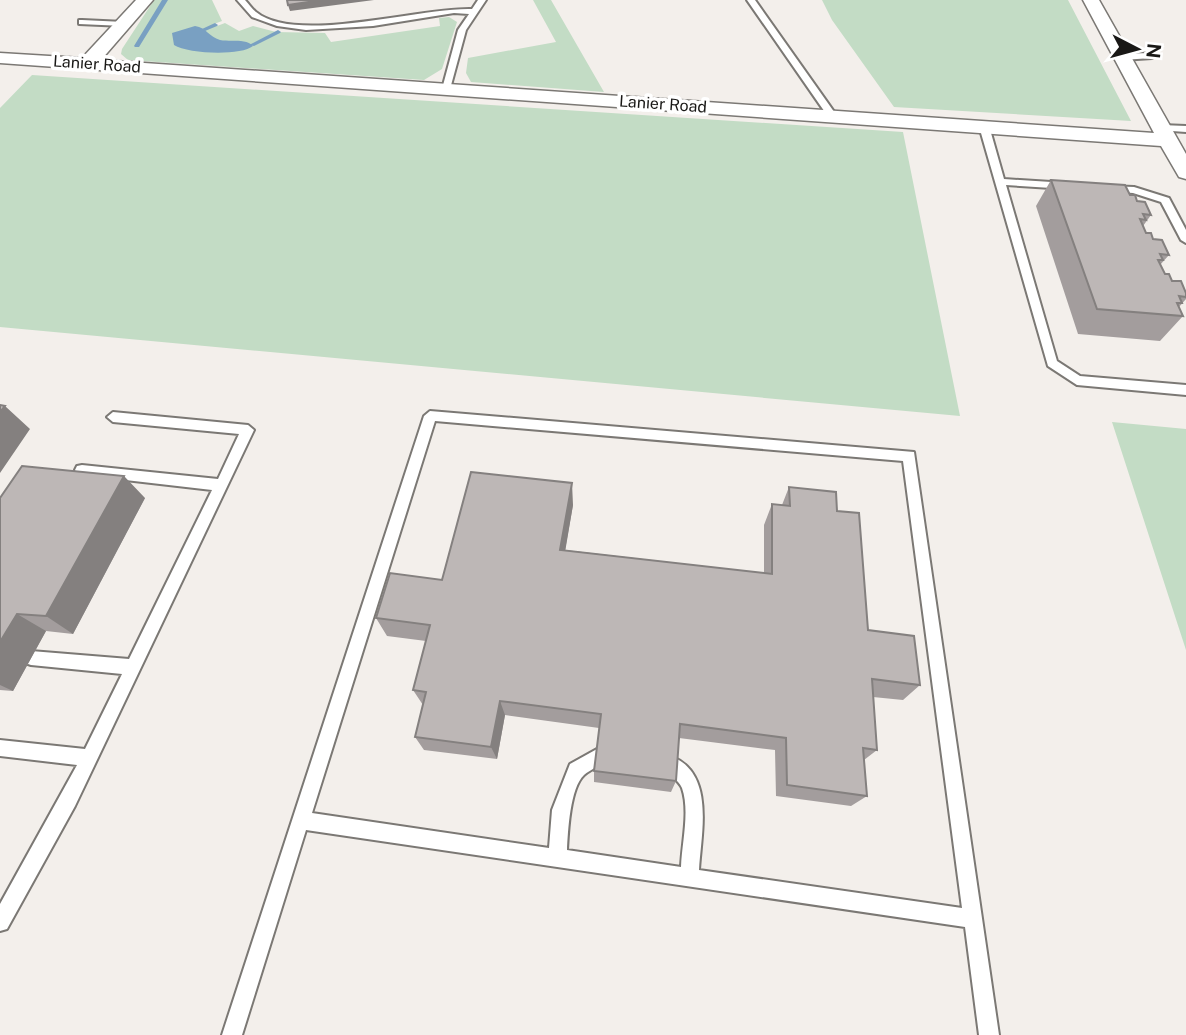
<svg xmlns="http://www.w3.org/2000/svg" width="1186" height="1035" viewBox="0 0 1186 1035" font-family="'Public Sans',sans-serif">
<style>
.green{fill:#c3dcc5}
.water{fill:#79a0c2}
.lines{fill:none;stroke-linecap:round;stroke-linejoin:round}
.stream{fill:#79a0c2;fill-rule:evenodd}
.service-casing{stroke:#7b7874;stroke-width:4}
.minor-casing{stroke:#7b7874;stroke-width:3}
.service{fill:#fff;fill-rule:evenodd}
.minor{fill:#fff;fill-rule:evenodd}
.wall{fill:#a39d9d}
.shaded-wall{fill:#84807f}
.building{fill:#bdb7b6;stroke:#84807f;stroke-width:2}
.labels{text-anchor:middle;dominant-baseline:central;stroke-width:7;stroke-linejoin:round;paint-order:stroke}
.far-street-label{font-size:16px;fill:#191816;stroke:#fff}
</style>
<rect width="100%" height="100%" fill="#f3efeb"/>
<path class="green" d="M154,0H212L222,21L214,24L217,26L225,23L239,31L253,26L276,32L325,33L331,42L440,26L439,18L449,17L457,22L442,69L424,80L128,60L121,54L122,49Z
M533,0H551L604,92L471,82L466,73L468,58L556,42Z
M822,0H1068L1131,121L894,107L832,20Z
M32,75L903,132L960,416L0,327V108Z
M1112,422L1186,429V650Z"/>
<path class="water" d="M195,26C207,28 209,37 220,40C231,42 246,38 253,46C241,56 188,54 174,45L172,33Z"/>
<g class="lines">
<path class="stream" d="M162,0H168L139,47H135L134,46Z
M215,23L218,25L217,26L205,31L202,29Z
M278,30L281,32L280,33L254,46L249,45Z"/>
<g class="service-casing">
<path id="service" d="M237,0H245C249,4 252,9 256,12C296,45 421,7 472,9L478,0H486L466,30L450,89L446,92L442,89L458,30L469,14L454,13L373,26L306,30L277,26L252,17Z
M747,0H755L837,116L835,118H829Z
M82,20L124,22L128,24L124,26L79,24V20Z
M1149,53L1152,54V58L1122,60L1118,57L1122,54Z
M984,123L989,126L1004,179L1067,183L1072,186L1067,189L1006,185L1057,361L1080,376L1186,385V395L1077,385L1048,366L979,126Z
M1161,125L1186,126V132L1158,130L1156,128Z
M1108,186L1134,187L1169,198L1186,230V243L1181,240L1161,202L1133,193L1104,191L1103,189Z
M430,411L914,452L999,1035H979L965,927L306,830L242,1035H222L424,416ZM435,421L903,461L962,908L699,870C701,834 715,775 673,757L667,760L664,766C668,775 678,779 682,788C690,811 682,842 681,867L567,850C568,831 570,788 584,775C592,768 601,767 605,757L603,751L597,749L570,764L552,810L549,848L312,813Z
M113,412L248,425L254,430L75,806L7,929L0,931V904L77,765L0,756V740L85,749L122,674L31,665L25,663L23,658L25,653L31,651L129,659L212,490L82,475L77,474L75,470L77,466L82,465L218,479L239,434L113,422L107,417Z"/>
</g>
<g class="minor-casing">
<path id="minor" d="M136,0H153L101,60L1154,133L1083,0H1099L1186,154V179L1179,177L1161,146L0,63V53L82,58Z"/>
</g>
<use href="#service" class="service"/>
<use href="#minor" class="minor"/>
</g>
<path class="wall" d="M1051,180L1137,201L1151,215L1143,226L1146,233L1169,255L1160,265L1165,274L1186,293V299L1179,307L1183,316L1160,341L1078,334L1036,206Z
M789,487L837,511L868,630L920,685L903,700L873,697L877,750L864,760L867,796L851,806L776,796L775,750L679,738L676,781L671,792L594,782V771L599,728L505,715L497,759L424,750L415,737L423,705L413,690L426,641L387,636L376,618L573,505L565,550L764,573V525L772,504L782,505Z
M0,498H145L73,634L46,631L13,691L0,690Z"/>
<path class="shaded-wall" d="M322,0H374L290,11L288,5Z
M5,406L30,429L0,473V412Z
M124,476L145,498L73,634L46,616Z
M572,483L573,505L562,570L560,550Z
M17,614L46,631L13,691L0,685V642Z
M500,701L505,715L497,759L491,747Z"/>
<path class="building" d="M287,0H322L288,5Z
M1051,180L1125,185L1130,195H1135L1137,201L1145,202L1151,215L1143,214L1146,220L1140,219L1146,233H1151L1153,239L1162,240L1169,255L1160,254L1163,260H1158L1165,274H1169L1172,281H1181L1186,293V297L1179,296L1182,303H1177L1183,316L1097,309Z
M0,405L5,406L0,412Z
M22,466L124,476L46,616L17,614L0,642V498Z
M471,472L572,483L560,550L772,574V504L790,506L789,487L836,492L837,511L859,513L868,630L914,636L920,685L872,679L877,750L863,748L867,796L787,785L786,738L680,724L676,781L594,771L601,714L500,701L491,747L415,737L426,692L413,690L430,625L376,618L390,573L442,580Z"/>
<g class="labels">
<g class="far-street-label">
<text transform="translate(97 64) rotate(4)">Lanier Road</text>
<text transform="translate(663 104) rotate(4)">Lanier Road</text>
</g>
</g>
<g transform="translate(1137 49) rotate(96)" stroke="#ffffff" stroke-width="5" paint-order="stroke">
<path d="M0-5L12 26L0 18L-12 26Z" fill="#191816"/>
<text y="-10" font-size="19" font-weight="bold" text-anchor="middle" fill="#191816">N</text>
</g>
</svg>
